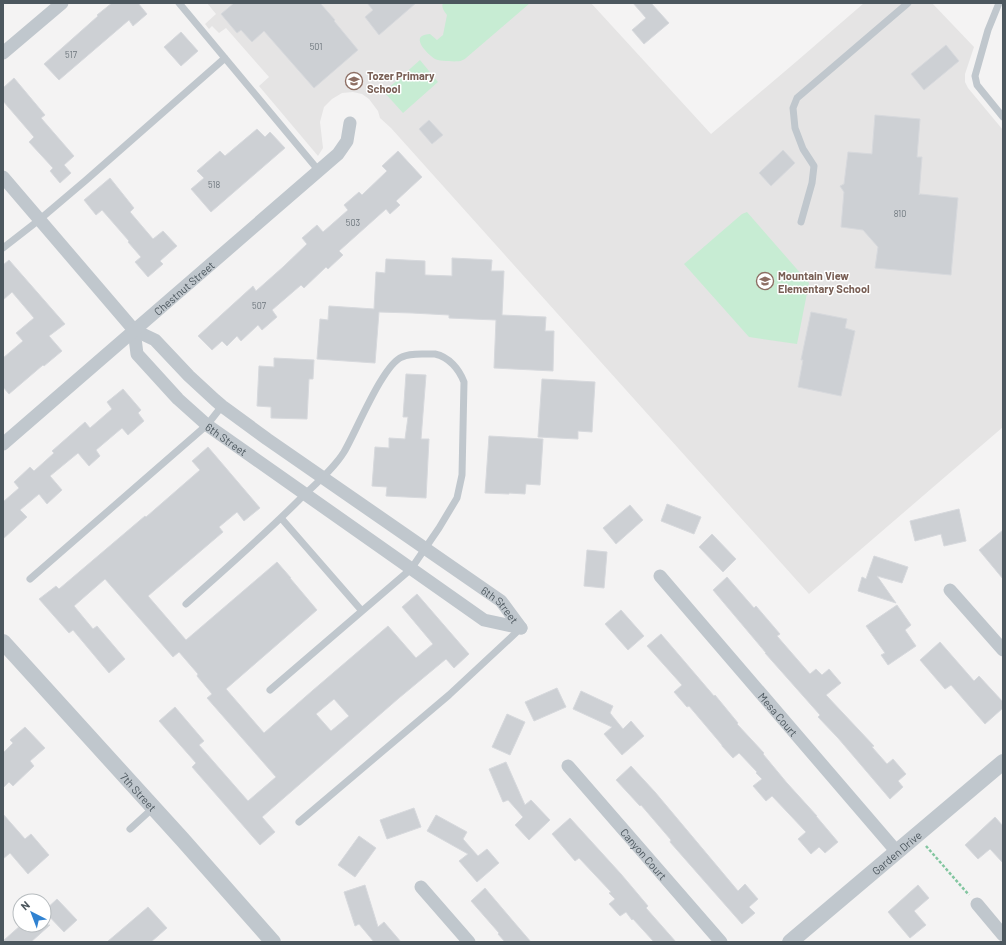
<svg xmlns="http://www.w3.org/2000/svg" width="1006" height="945" viewBox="0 0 1006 945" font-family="Barlow,sans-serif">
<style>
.education{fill:#e5e4e4}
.green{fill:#c7ecd3}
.building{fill:#cdd0d4;stroke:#d7d9dd;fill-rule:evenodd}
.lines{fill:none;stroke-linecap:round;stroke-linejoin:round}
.path{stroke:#83c6a0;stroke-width:2.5;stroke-dasharray:3 2;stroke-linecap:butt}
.service{stroke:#c0c7cd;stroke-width:7}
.minor{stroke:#c0c7cd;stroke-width:13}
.tertiary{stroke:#c0c7cd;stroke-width:16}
.labels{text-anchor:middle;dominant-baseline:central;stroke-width:3;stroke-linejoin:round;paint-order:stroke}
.number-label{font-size:9px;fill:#6c757c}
.education-label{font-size:11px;font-weight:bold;fill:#785e54;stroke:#fff;text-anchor:start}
.street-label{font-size:11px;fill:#4c575e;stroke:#fff}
</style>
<rect width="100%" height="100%" fill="#f4f3f3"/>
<path class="education" d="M207,3H591L711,134L797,61L864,3H932L974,47L965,74V82L968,88L1003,130V427L809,594L391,128L380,118L378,111L369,99L362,94L353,92L342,93L332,99L324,107L320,122L323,148L318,156L259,86L269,77L226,28L219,33L212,26L209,29L205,24L216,14Z"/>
<path class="green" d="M443,3H530L466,58C465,59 461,61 460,61C456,62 438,61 435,59C427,54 408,35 430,34L437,40L443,35L447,15C444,11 441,8 443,3Z
M420,60L438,82L403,113L384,92Z
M747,212L809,283L797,344L749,337L684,264L742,214Z"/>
<path class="building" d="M112,3H138L147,14L133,26L129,20L59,80L44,64L98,16L97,15Z
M234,3H320L335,20L334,21L358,50L314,88L264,31L252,42L241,30L237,33L221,14Z
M367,3H416L379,35L365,17L373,10Z
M633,3H651L669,23L644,44L632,30L646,18Z
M181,32L198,51L181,66L164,47Z
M946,45L959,61L924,90L911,74Z
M14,78L45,115L41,118L74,156L64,165L71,173L60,183L50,171L53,168L29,142L34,137L3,101V88Z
M875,115L920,119L917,157H922L919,195L920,194L958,198L951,275L875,268L878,247L863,230L841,227L844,192L840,186L844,184L848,152L872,154Z
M429,120L443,135L432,144L419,129Z
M257,129L265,137L270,132L285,148L211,212L191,189L204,178L197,171L220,151L225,156Z
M783,150L795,163L771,186L759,173Z
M398,151L422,177L396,201L400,205L390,214L386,209L339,251L343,255L328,269L326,267L304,288L301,285L272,310L277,317L262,330L258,325L241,341L237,336L227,346L222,341L212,350L198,336L253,286L256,291L283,267L307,244L302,238L317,225L323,232L348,210L344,205L359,192L362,195L387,171L382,166Z
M110,178L134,208L130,212L153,239L163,231L177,246L160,261L163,264L148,277L135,262L141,257L128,242L129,241L102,210L96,215L84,200Z
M452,258L492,260L491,271H504L502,315L546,317L545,331H554L553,371L494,368L496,320L449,318V315L412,313L379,312L375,363L317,359L320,319L328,320L329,306L374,309L376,272L385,273L386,259L425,261V275L452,276Z
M9,260L65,324L49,336L62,351L44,366L43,365L9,394L3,387V358L23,341L16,333L34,318L12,292L3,300V265Z
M811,312L847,319L845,328L855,331L841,396L798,387L803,360H801Z
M274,358L314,360L313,379H309L307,419L271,418V407L257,406L259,366L274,367Z
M406,374L426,375L421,439H429L426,498L386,496L387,487L372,486L375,447L389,448V438L405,439L408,417H403Z
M542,379L595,382L592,432L578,431V439L538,437Z
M123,389L141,410L138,413L144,421L128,435L122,428L96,450L100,456L89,466L78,453L50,476L62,490L47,504L39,494L20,510L27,517L3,539V502L19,488L14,482L30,467L34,471L54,453L52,451L85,422L90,428L112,409L107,402Z
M489,436L543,439L540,485L526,484L525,494L509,493V494L485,493Z
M208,447L260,508L244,521L237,512L219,527L223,532L148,596L186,640L277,562L291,578H290L317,610L226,689L264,733L312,691L388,626L416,658L433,644L402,607L417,594L469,654L454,668L446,659L399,698L262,817L275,832L260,845L192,767L196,763L159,721L175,707L204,741L199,745L248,801L276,777L207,698L212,694L197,676L198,674L179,652L173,657L105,579L74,606L93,629L97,626L125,659L109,673L73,630L69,633L39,599L56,586L59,589L145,516L146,517L200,470L192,461ZM334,699L349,716L331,731L316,714Z
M667,504L701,517L694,534L661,521Z
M630,505L643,520L616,544L603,528Z
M959,509L966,541L944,546L941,534L915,541L910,521Z
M1003,530V579L979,550Z
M712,534L736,559L723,572L699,547Z
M587,550L607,552L604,588L584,586Z
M874,556L908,567L902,583L877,576L896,603L858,591L862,577L866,579Z
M727,577L754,608L756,606L780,634L777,636L810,674L816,669L822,675L829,669L841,683L826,695L874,746L872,747L887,764L893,759L906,774L898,781L903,787L890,799L838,738L818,717L820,715L765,653H766L713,590Z
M897,605L911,625L905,630L916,646L888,665L881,655L885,653L866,626Z
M621,610L644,636L628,650L605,624Z
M661,634L714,696L715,695L738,723L737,724L764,753L763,754L787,783L817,816H816L838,842L825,853L819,847L811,854L798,839L806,832L772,796L766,801L753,786L762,779L756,773L757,772L739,753L733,758L722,746V745L689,706L687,707L674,692L682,685L647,646Z
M940,642L974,681L979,676L1003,702V708L985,724L951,685L945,689L920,660Z
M557,688L566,707L534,721L525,702Z
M581,691L613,706L610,713L623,729L631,721L644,736L622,755L604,734L612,727L573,709Z
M507,714L525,722L510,755L492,747Z
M25,727L45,748L30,761L34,766L13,786L9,782L3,788V753L13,743L10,740Z
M506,762L525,805L531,800L550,820L529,840L515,825L523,817L508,800L503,802L489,769Z
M631,766L655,792L738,891L745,884L758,899L749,907L755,913L742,924L670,842L671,840L641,805L640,806L616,780Z
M414,808L421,827L387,839L380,820Z
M3,814L25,839L31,834L49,855L28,874L10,853L3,859Z
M436,815L467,832L463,839L478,856L487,849L499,863L477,882L459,861L468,854L427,831Z
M995,817L1003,826V863L990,849L978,859L965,845Z
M570,818L621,874L648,906L646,908L676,942H654L633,919L632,920L626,912L620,916L609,904L615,899L609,893L611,892L579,858L575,861L552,834Z
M359,836L376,848L355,877L338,865Z
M365,885L378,927L384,922L401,942H374L359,924L355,926L344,892Z
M918,885L929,898L914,911L926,925L910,938L888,912Z
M485,888L513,921L531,942H505L498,934L499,933L471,901Z
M57,899L77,920L64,932L44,911Z
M148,907L167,928L151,942H107Z
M21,925H50L31,942H3V941Z"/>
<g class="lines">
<path class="path" d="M926,846L969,895"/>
<path class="service" d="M179,3L319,171
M999,3L988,30L975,76L977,85L1003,117
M801,222L812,183L814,166L803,149L795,128L793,108L797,98L908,3
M3,248L39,220L85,181L225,58
M281,518L362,611
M30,579L207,425L222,406
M186,604C224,570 262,537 298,501C313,486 333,470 344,452C356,432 383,364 402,357C408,354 416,354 422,354C426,354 431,354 435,354C449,357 459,369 464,382L462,475L457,498L439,528L411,569L270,690
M299,822L449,695L521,628
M130,829L153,808"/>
<g class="minor">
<path d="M3,53L62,3"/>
<path id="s1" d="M3,177L134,330L155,340L189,376L215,400L222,406L267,439L501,601L521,628"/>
<path id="s2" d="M134,330L137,354L178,399L207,425L484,620L521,628"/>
<path id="s3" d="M3,444L338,154L347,141L350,123"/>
<path id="s4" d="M660,576L897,852"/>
<path d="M950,590L1003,650"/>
<path id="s5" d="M568,766L721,942"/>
<path d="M421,887L469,942"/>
<path d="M977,904L1003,935"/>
</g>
<g class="tertiary">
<path id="s6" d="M3,642L182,839L273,942"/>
<path id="s7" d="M790,942L1003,762"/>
</g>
</g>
<defs>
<g id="school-ring" transform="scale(0.9)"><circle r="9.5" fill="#fff" stroke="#8d6e63" stroke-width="1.5"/><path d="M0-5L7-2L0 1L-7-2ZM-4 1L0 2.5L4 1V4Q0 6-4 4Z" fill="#8d6e63"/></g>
</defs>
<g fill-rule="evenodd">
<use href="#school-ring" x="354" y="81"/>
<use href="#school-ring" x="765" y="281"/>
</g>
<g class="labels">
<g class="number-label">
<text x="316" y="46">501</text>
<text x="71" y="54">517</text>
<text x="214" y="184">518</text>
<text x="900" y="213">810</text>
<text x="353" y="222">503</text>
<text x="259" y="305">507</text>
</g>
<g class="education-label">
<text x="367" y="75">Tozer Primary<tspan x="367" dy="13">School</tspan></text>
<text x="778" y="275">Mountain View<tspan x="778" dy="13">Elementary School</tspan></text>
</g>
<g class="street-label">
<text stroke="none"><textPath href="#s3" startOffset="239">Chestnut Street</textPath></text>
<text stroke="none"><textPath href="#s2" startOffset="148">6th Street</textPath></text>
<text stroke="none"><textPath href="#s1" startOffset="661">6th Street</textPath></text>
<text stroke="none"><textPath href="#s4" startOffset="182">Mesa Court</textPath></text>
<text stroke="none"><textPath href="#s6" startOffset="202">7th Street</textPath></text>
<text stroke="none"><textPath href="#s7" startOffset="139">Garden Drive</textPath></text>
<text stroke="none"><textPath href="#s5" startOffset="116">Canyon Court</textPath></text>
</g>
</g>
<rect width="1006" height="945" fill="none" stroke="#4c575e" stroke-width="8"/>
<g transform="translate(32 913) rotate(318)"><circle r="19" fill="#ffffff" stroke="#b7bcbf"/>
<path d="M0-3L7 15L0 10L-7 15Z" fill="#3082d1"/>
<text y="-6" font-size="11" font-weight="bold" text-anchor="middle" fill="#4c575e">N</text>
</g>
</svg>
